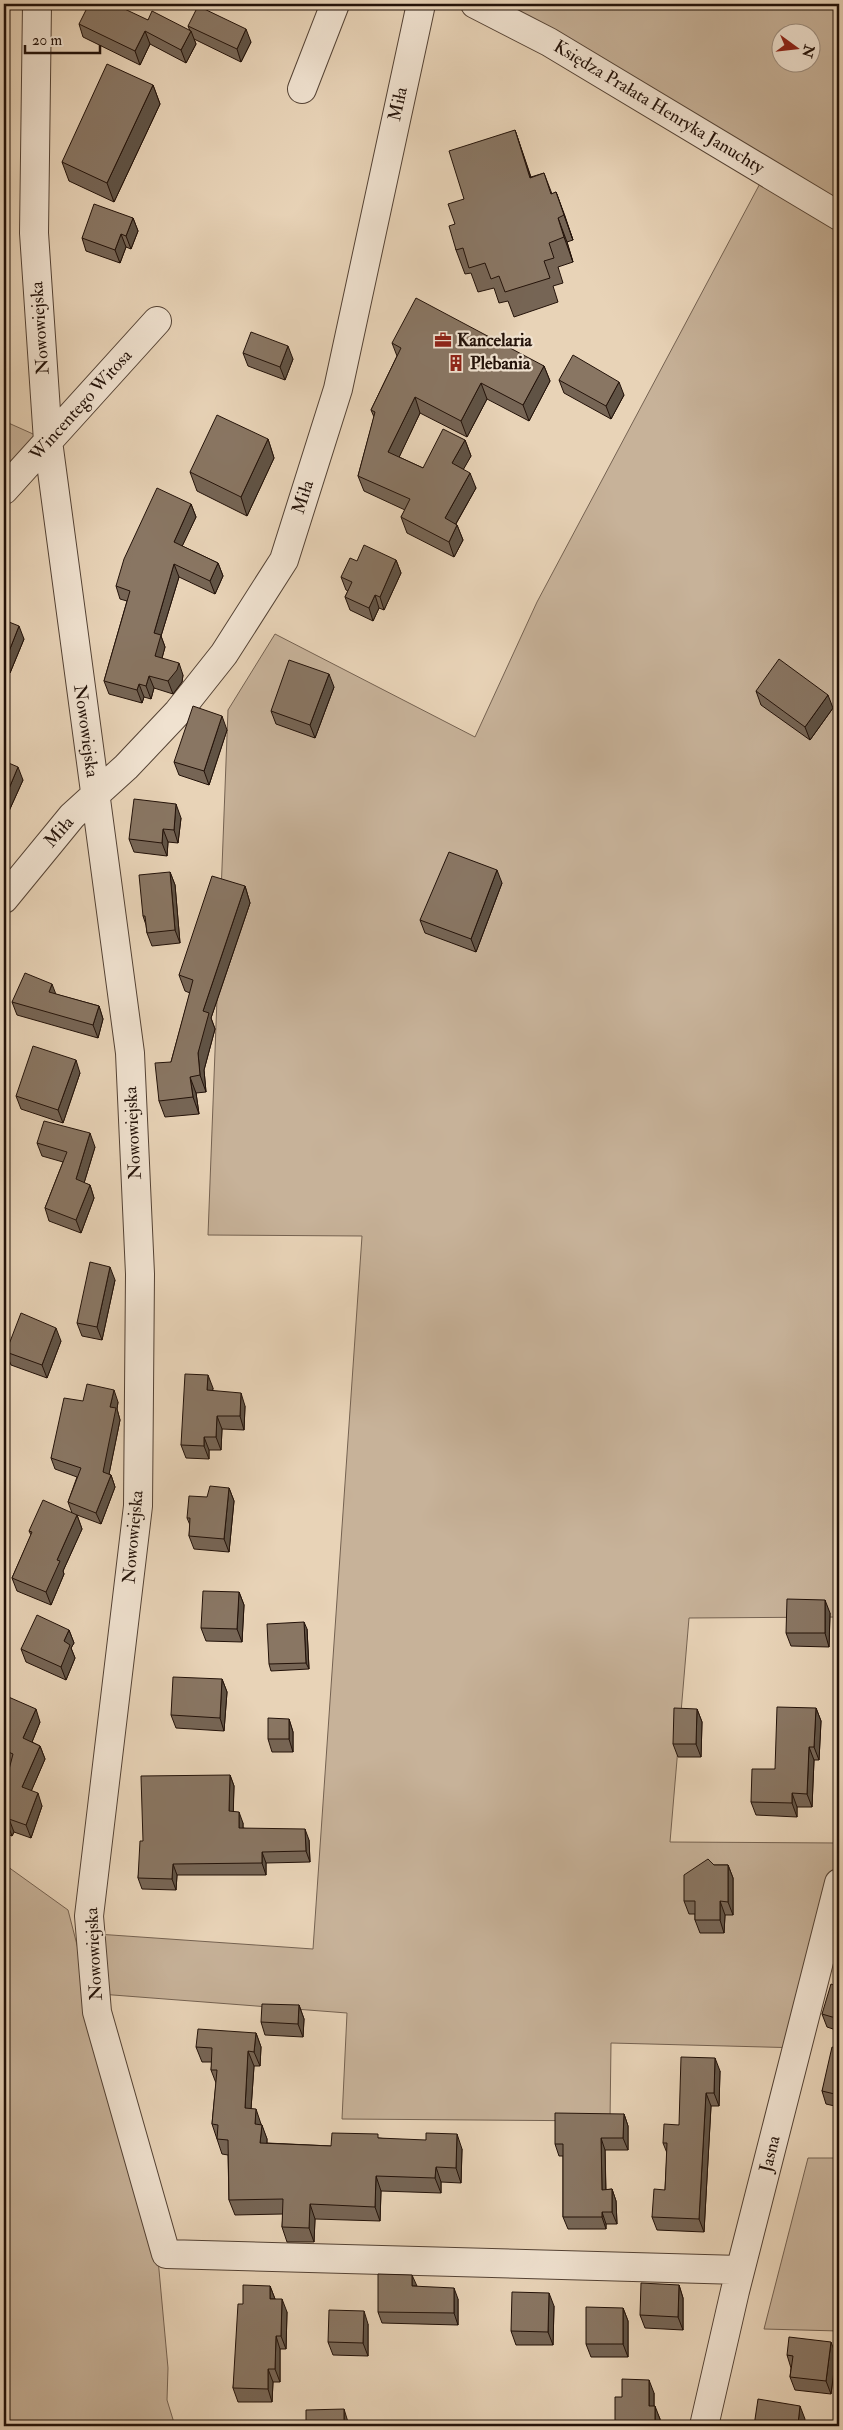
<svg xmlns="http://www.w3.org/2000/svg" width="843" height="2430" viewBox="0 0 843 2430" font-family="'IM FELL Double Pica',serif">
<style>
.green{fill:#c7b299;stroke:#756251;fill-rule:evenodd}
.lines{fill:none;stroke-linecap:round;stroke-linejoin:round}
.minor-casing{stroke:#544234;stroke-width:30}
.minor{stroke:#f0e2d0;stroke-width:28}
.wall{fill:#766555;stroke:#231209}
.shaded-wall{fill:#605345;stroke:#231209}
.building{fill:#897663;stroke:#231209}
.labels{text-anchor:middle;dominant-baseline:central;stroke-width:4.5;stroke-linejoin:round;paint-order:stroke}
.street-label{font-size:18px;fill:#231209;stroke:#f0e2d0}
.poi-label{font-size:18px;font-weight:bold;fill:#231209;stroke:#f0e2d0;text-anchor:start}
</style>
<rect width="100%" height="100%" fill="#e8d3b7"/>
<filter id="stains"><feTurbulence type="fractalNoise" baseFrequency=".004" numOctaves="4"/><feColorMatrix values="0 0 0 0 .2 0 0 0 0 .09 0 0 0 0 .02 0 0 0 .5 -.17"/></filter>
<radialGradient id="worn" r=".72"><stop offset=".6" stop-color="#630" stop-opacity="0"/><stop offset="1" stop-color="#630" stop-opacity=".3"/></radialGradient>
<path class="green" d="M463,4H839V1617L689,1618L670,1842L839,1843V1909L803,2048L611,2043L610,2121L342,2119L347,2013L100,1994L97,1934L313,1949L362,1236L208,1235L228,710L275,634L475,737L537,602L764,176ZM780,32H810V62H780Z
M4,421L42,438L4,477Z
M4,1864L68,1910L158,2259L168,2368L167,2400L175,2426H4Z
M808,2158H839V2331L764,2329Z"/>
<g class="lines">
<g class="minor-casing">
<path id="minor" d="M37,4L34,233L48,441L130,1053L140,1274L138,1506L89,1916L97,2012L166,2254L740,2270
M475,4L549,42L839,216
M302,89L335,4
M4,490L157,321
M4,899L72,816L126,767L178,712L224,654L284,560L338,389L421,4
M704,2426L735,2291L839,1883"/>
</g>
<use href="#minor" class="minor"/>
</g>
<path class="wall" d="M148,20L190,31L188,26L251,42L241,62L194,39L196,44L186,63L150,44L140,65L83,37L79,24Z
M153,85L160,104L114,202L69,181L62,162Z
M515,130L531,177L544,173L552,194L556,192L573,240L567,242L573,262L558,267L563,283L553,286L558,302L514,317L508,301L499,303L494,288L478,292L471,273L465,274L456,250L455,224L464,199Z
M133,218L138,231L131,249L126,247L120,263L86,251L82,238Z
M392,343L544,366L550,381L529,421L487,399L467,437L420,413L399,457L423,468L465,440L471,456L463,469L476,488L456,524L457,525L463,540L454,557L407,533L401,517L405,510L364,491L358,476L374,417L371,410L397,356Z
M243,353L293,359L285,380L248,366Z
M559,380L624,395L611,419L564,393Z
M268,439L274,458L247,516L197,491L190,472Z
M191,504L196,517L182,546L218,563L223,576L215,594L179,577L161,636L165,647L162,658L183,675L182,682L173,694L154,688L151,699L144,697L142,703L109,694L104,681L127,601L120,599L116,586Z
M396,560L401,573L384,610L379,608L373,621L350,610L345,597L348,591L346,590L341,577L357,561Z
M4,620L24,639L10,673L4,670Z
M334,687L315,738L276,724L271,711Z
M756,691L833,708L810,740L761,705Z
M227,730L209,785L179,775L174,762Z
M4,761L23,780L9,811L4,808Z
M181,818L178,843L168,842L167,856L134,852L129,839Z
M170,872L175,885L180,943L152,946L147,933L146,925L143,916Z
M502,883L476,952L425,933L420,920Z
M245,886L250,903L211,1018L215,1029L204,1070L206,1092L196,1093L199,1114L165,1117L159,1101L171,1062L190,993L185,991L179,975Z
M55,994L99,1006L103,1019L98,1038L17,1015L12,1002Z
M80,1073L63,1123L21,1109L16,1096Z
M37,1143L95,1147L84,1183L90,1185L94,1198L81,1233L49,1221L45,1208L63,1162L42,1156Z
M115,1280L102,1340L82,1336L77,1323Z
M61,1341L47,1378L11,1365L6,1352Z
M213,1388L212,1390L245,1406L244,1430L222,1429L221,1450H209V1459L186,1458L181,1445Z
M83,1401L118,1402L117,1409L120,1420L109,1474L111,1475L115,1487L101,1524L77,1515L82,1529L63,1571L64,1574L51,1605L17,1591L12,1578L31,1535L29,1531L72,1513L68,1502L77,1477L55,1469L51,1458Z
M229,1488L234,1501L229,1552L194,1549L189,1536L190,1525L187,1518L207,1497Z
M239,1592L244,1605L242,1642L206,1641L201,1628Z
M830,1613L829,1647L791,1646L786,1633Z
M307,1629L309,1669L271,1671L269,1664Z
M69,1630L74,1643L71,1648L75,1658L66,1680L26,1662L21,1649Z
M222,1679L227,1692L224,1731L176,1728L171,1715Z
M4,1695L40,1722L32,1742L40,1746L45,1759L31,1791L42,1806L31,1838L14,1832L12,1836L4,1833V1789L10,1764L4,1761Z
M816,1708L821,1721L819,1760H814L812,1807H797V1817L756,1815L751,1802L775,1769Z
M697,1709L702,1722L701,1757H678L673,1744Z
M289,1719L293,1732V1752H272L268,1739Z
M230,1775L234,1786L233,1812L243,1823V1828L309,1840L310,1862L266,1863V1875H177L176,1890L142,1889L138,1878L143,1841Z
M714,1865H728L733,1878V1915H725L724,1933H700L695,1920V1914H689L684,1901Z
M839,1987V2031L827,2027L822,2014Z
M299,2005L304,2019L303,2037L265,2035L261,2022Z
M256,2033L261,2047L260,2066H254L251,2109L261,2124L267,2139V2143L331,2146L379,2138L462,2149L461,2183L441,2182V2193L381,2191L380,2221L315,2219L314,2242H287L282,2227L283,2214L235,2215L229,2200L228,2155L222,2154L212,2124L216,2083L211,2070L212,2062H202L196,2047Z
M839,2049V2107L826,2104L822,2091Z
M720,2071L719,2106H711L704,2232L657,2230L652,2217L665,2190L667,2153L663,2143L679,2125Z
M624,2114L628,2126V2150H605L606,2190L612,2189L616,2201L617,2224H606V2229H568L563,2217V2156H559L555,2144Z
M679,2285L683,2298V2330L645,2328L640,2315Z
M270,2286L275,2299L287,2312L286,2349H280V2382H273L272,2402H238L233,2388L243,2304Z
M417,2287L458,2299V2325L382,2323L378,2312Z
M554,2306L553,2345H516L511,2331Z
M623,2308L628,2321V2357H591L586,2344Z
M368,2324V2356L333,2355L328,2342Z
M787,2355H836L831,2394L795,2390L790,2377L791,2368Z
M654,2393V2406L660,2419V2426H615L622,2397Z"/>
<path class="shaded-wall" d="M246,29L251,42L241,62L237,49Z
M145,31L150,44L140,65L135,51Z
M191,31L196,44L186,63L181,50Z
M153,85L160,104L114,202L107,183Z
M515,130L539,202L530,178Z
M556,192L565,216L573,240L564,215Z
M133,218L138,231L131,249L126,236Z
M558,218L567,242L573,262L564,237Z
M121,234L126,247L120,263L115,250Z
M288,346L293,359L285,380L280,367Z
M544,366L550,381L529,421L523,405Z
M619,382L624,395L611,419L606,406Z
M481,383L487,399L467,437L461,421Z
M415,397L420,413L394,468L388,452Z
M268,439L274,458L247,516L241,497Z
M465,440L471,456L458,479L452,463Z
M470,473L476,488L450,534L445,518Z
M191,504L196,517L178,555L174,542Z
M457,525L463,540L454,557L449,542Z
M396,560L401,573L384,610L380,597Z
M218,563L223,576L215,594L210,581Z
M174,564L179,577L161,636L165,647L159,669L155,656L154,633Z
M375,595L379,608L373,621L369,608Z
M19,626L24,639L10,673L6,659Z
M179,663L183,675L182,682L173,694L168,681Z
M329,674L334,687L315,738L310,725Z
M149,676L154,688L151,699L146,686Z
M139,684L144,697L142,703L137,690Z
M828,695L833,708L810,740L805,727Z
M222,716L227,730L209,785L204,771Z
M18,767L23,780L9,811L5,798Z
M176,804L181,818L178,843L174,830Z
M163,829L168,842L167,856L162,843Z
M497,870L502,883L476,952L471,939Z
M170,872L175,885L180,943L175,930Z
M245,886L250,903L211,1018L215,1029L204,1070L206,1092L200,1075L198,1053L203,1011Z
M52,984L57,997L49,992Z
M99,1006L103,1019L98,1038L93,1025Z
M76,1060L80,1073L63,1123L58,1110Z
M190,1077L196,1093L199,1114L193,1097Z
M90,1133L95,1147L81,1193L76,1179Z
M90,1185L94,1198L81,1233L76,1220Z
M110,1267L115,1280L102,1340L97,1327Z
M56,1328L61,1341L47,1378L42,1365Z
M208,1375L213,1388L212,1403L207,1390Z
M114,1390L118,1402L117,1409L120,1420L107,1484L103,1472L110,1407Z
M241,1393L245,1406L244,1430L240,1416Z
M217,1416L222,1429L221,1450L216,1437Z
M204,1437L209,1450V1459L204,1446Z
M111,1475L115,1487L101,1524L96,1513Z
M229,1488L234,1501L229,1552L224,1539Z
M77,1515L82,1529L63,1571L64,1574L51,1605L46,1592L57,1560Z
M239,1592L244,1605L242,1642L237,1629Z
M825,1600L830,1613L829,1647L825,1633Z
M304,1622L307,1629L309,1669L306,1663Z
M69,1630L74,1643L71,1648L75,1658L66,1680L61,1667L64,1641Z
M222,1679L227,1692L224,1731L220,1718Z
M816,1708L821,1721L819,1760L814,1747Z
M36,1709L40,1722L28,1752L23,1738Z
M697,1709L702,1722L701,1757L696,1744Z
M289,1719L293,1732V1752L289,1739Z
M40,1746L45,1759L27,1801L22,1787Z
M809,1747L814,1760L812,1807L807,1794Z
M230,1775L234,1786L233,1823L229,1811Z
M38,1793L42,1806L31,1838L26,1825Z
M792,1793L797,1807V1817L792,1803Z
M239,1812L243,1823V1839L239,1828Z
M9,1819L14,1832L12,1836L7,1823Z
M305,1829L309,1840L310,1862L306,1851Z
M262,1852L266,1863V1875L262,1863Z
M173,1864L177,1875L176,1890L172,1879Z
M728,1865L733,1878V1915L728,1902Z
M720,1901L725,1915L724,1933L720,1920Z
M299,2005L304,2019L303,2037L298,2024Z
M256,2033L261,2047L260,2066L254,2052Z
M248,2051L254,2066L250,2123L245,2108Z
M715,2058L720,2071L719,2106L714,2093Z
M706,2093L711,2106L704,2232L699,2219Z
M256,2109L261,2124L260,2139L255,2124Z
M624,2114L628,2126V2150L623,2138Z
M262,2125L267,2139L266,2158L260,2143Z
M457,2134L462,2149L461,2183L456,2168Z
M601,2138L605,2150L606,2202L602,2190Z
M436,2167L441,2182V2193L435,2178Z
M376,2176L381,2191L380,2221L375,2207Z
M612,2189L616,2201L617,2224L612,2212Z
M310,2204L315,2219L314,2242L309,2228Z
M602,2212L606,2224V2229L602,2217Z
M412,2275L417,2286H412Z
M679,2285L683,2298V2330L678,2317Z
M270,2286L275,2299H270Z
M454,2288L458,2299V2325L454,2313Z
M549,2293L554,2306L553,2345L548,2332Z
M282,2299L287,2312L286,2349L281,2336Z
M623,2308L628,2321V2357L623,2344Z
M364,2311L368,2324V2356L363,2343Z
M276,2336L280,2349V2382L275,2369Z
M831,2342L836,2355L831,2394L826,2381Z
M268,2369L273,2382L272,2402L268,2389Z
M649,2380L654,2393V2419L649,2406Z
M655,2406L660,2419V2426H655Z
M800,2406L805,2419L804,2426L798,2424Z
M344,2409L348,2422L349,2426H344Z"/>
<path class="building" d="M89,4H114L148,20L152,11L191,31L181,50L145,31L135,51L79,24Z
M198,6L246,29L237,49L188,26Z
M107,64L153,85L107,183L62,162Z
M515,130L530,178L544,173L551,194L556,192L564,215L558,218L564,237L549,243L554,258L544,261L550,278L505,292L499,276L491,279L485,263L469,268L463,248L456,250L449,226L455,224L448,204L464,199L449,151Z
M94,204L133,218L126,236L121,234L115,250L82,238Z
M416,298L544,366L523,405L481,383L461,421L415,397L388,452L423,468L443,429L465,440L452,463L470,473L445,518L457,525L449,542L401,517L410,499L358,476L375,412L371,410L401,348L392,343Z
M251,332L288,346L280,367L243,353Z
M573,355L619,382L606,406L559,380Z
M217,415L268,439L241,497L190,472Z
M157,488L191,504L174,542L218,563L210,581L174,564L154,633L161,635L155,656L179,663L177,670L168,681L149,676L146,686L139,684L137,690L104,681L130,591L116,586L124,559Z
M364,545L396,560L380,597L375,595L369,608L345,597L352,582L341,577L350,558L357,561Z
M4,620L19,626L6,659H4Z
M779,659L828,695L805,727L756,691Z
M289,660L329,674L310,725L271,711Z
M193,706L222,716L204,771L174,762Z
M4,761L18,767L5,798L4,797Z
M134,799L176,804L174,830L163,829L162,843L129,839Z
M449,852L497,870L471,939L420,920Z
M170,872L175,930L147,933L145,916H143L139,875Z
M212,876L245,886L203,1011L209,1013L198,1053L200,1075L190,1077L193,1097L159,1101L155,1063L171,1062L193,980L179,975Z
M25,973L52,984L49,992L99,1006L93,1025L12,1002Z
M33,1046L76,1060L58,1110L16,1096Z
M44,1121L90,1133L76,1179L90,1185L76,1220L45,1208L67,1152L37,1143Z
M90,1262L110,1267L97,1327L77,1323Z
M21,1313L56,1328L42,1365L6,1352Z
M185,1374L208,1375L207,1390L241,1393L240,1416H217L216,1437H204V1446L181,1445Z
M87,1384L114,1390L110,1407L116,1408L103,1472L111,1475L96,1513L68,1502L81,1468L51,1458L64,1398L83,1401Z
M210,1486L229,1488L224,1539L189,1536L190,1518H187L189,1496L207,1497Z
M43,1500L77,1515L57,1560L60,1561L46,1592L12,1578L32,1532L29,1531Z
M203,1591L239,1592L237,1629L201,1628Z
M787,1599L825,1600V1633H786Z
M37,1615L69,1630L64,1641L70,1645L61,1667L21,1649Z
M304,1622L306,1663L269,1664L267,1624Z
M173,1677L222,1679L220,1718L171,1715Z
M4,1695L36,1709L23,1738L40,1746L22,1787L38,1793L26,1825L9,1819L7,1823L4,1822V1789L13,1754L4,1750Z
M777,1707L816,1708L814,1747H809L807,1794L792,1793V1803L751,1802L752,1769H775Z
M674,1708L697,1709L696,1744H673Z
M268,1718L289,1719V1739H268Z
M230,1775L229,1811L239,1812V1828L305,1829L306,1851L262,1852V1863L173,1864L172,1879L138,1878L140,1841H143L141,1776Z
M708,1859L714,1865H728V1902L720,1901V1920H695V1901H684V1875Z
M831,1984L839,1987V2019L822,2014Z
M262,2004L299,2005L298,2024L261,2022Z
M198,2029L256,2033L254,2052L248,2051L245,2108L256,2109L255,2124L262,2125L260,2143L331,2146L332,2133L378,2134V2138L426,2140V2133L457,2134L456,2168L436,2167L435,2178L376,2176L375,2207L310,2204L309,2228L282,2227L283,2199L229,2200L228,2140L217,2139L218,2125L212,2124L217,2070H211L212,2048L196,2047Z
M832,2047L839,2049V2095L822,2091Z
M681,2057L715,2058L714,2093H706L699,2219L652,2217L654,2189L665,2190L667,2143H663L664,2124L679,2125Z
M555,2113L624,2114L623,2138H601L602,2190L612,2189V2212H602V2217H563V2144H555Z
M378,2274L412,2275V2286L454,2288V2313L378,2312Z
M641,2283L679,2285L678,2317L640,2315Z
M243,2285L270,2286V2299H282L281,2336H276L275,2369H268V2389L233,2388L238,2304H243Z
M512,2292L549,2293L548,2332L511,2331Z
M586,2307L623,2308V2344H586Z
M329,2310L364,2311L363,2343L328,2342Z
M789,2337L831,2342L826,2381L790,2377L793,2356L787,2355Z
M622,2379L649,2380V2406H655V2425L615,2426V2397H622Z
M758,2399L800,2406L798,2424L814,2426H754Z
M344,2409V2426H306V2410Z"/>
<defs>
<g id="office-bare" transform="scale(1.35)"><path d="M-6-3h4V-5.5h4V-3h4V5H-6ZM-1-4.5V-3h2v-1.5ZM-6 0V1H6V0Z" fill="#8f2418" stroke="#f0e2d0" stroke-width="2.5" paint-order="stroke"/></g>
<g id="building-bare" transform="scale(1.35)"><path d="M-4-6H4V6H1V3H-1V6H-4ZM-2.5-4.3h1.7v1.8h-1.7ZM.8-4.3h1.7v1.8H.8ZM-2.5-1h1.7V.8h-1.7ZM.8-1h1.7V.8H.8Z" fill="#8f2418" stroke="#f0e2d0" stroke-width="2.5" paint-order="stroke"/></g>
</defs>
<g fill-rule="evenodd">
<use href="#office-bare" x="443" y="340"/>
<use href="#building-bare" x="456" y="363"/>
</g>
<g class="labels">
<g class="street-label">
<text transform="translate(398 104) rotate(-78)">Miła</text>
<text transform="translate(659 107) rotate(31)">Księdza Prałata Henryka Januchty</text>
<text transform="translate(40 328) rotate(-94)">Nowowiejska</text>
<text transform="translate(81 405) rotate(-48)">Wincentego Witosa</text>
<text transform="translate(303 497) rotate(-72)">Miła</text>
<text transform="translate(86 731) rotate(82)">Nowowiejska</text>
<text transform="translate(59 832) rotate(-49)">Miła</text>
<text transform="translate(133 1133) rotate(-93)">Nowowiejska</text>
<text transform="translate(133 1537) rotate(-85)">Nowowiejska</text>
<text transform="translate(94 1954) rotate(-93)">Nowowiejska</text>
<text transform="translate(770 2154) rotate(-76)">Jasna</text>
</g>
<g class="poi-label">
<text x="457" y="340">Kancelaria</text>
<text x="470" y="363">Plebania</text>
</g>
</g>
<rect width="843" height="2430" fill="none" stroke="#e8d3b7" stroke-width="20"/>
<rect x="5" y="5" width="833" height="2420" fill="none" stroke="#231209" stroke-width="2.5"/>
<rect x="10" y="10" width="823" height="2410" fill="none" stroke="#231209"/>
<g transform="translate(796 48) rotate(105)"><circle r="24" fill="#f0e2d0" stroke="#9e8f80"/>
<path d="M0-4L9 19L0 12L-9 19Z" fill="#8f2418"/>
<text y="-8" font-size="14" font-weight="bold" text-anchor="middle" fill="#231209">N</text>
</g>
<path d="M25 45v8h75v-8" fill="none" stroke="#231209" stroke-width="2.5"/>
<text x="32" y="45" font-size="15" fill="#231209" stroke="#f0e2d0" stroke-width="4" paint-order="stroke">20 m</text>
<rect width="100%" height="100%" filter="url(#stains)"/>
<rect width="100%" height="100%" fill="url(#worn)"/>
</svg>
